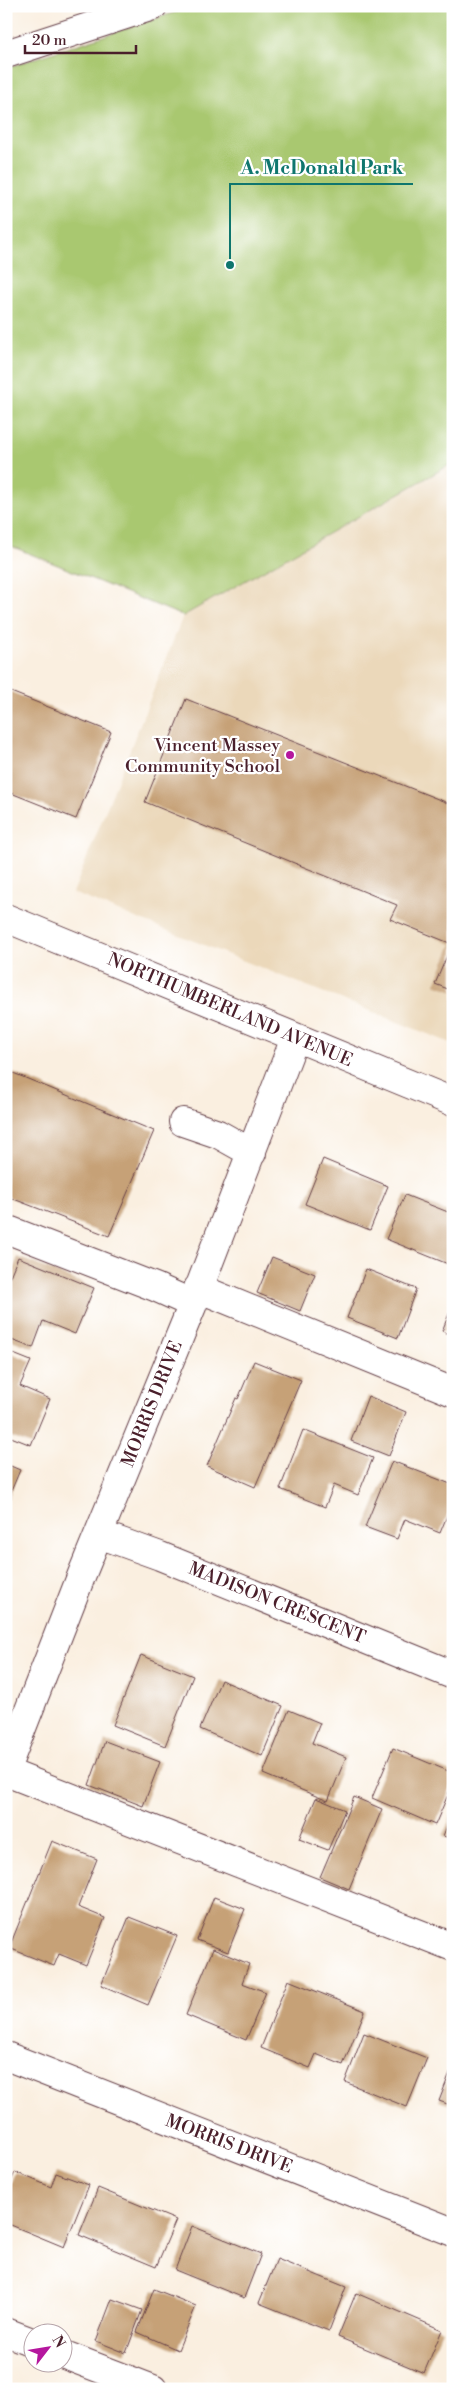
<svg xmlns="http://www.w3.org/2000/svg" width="459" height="2395" viewBox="0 0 459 2395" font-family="'Libre Bodoni',serif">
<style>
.built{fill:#ebd8ba}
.green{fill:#a9c870;stroke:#7a744e}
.building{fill:#c6a177}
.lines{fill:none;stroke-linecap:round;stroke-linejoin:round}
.minor-casing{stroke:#643e46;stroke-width:30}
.minor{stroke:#fff;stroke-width:28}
.poi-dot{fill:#b5179e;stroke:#fff;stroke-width:2}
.labels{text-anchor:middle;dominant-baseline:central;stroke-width:4.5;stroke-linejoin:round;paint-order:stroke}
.poi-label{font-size:18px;fill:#4a1f2b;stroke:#fff;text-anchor:end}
.street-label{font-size:18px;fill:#4a1f2b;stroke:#fff}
.leader{fill:none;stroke:#0f766e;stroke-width:2}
.callout-dot{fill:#0f766e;stroke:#fff;stroke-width:2}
.callout-label{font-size:19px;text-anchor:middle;font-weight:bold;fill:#0f766e;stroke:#fff;stroke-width:4.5;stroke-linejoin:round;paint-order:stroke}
</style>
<rect width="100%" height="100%" fill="#fff"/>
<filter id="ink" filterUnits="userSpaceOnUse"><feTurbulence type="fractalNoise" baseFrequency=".02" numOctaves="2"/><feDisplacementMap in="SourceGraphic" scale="10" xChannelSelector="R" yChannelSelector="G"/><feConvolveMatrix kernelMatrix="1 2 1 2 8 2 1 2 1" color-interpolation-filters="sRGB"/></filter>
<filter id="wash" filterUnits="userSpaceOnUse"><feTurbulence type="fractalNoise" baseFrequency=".0096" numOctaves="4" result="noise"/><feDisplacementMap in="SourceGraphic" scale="20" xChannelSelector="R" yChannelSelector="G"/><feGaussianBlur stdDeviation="1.12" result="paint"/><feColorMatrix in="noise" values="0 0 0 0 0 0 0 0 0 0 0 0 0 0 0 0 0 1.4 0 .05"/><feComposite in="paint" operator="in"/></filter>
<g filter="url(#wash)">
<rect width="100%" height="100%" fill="#faefe0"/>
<path class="built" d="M453,463V1044L73,893L183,616Z"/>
<path class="green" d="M194,6H453V463L183,616L6,544V68Z"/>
<g id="blocks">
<path class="building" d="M6,690L111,732L76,819L6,791Z
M186,699L453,805V991L435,984L452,944L390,919L397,905L145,802Z
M6,1070L154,1131L109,1236L6,1196Z
M323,1159L388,1186L370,1230L305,1204Z
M405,1195L453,1214V1266L386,1239Z
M18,1257L94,1288L75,1334L43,1321L33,1348L6,1338V1286Z
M272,1257L315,1274L300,1311L257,1293Z
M366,1269L416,1289L398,1338L347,1318Z
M453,1304V1336L442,1331Z
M6,1351L31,1361L20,1386L50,1399L31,1445L6,1435Z
M254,1361L301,1380L255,1487L207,1466L236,1398L238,1399Z
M368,1396L406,1412L389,1456L351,1441Z
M303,1430L373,1458L358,1495L334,1485L325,1507L280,1489Z
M392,1461L453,1485V1501L440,1533L405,1519L397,1539L365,1527Z
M6,1464L20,1470L6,1503Z
M141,1655L193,1676L165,1746L113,1725Z
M221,1680L283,1706L262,1756L200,1729Z
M289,1710L320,1723L312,1743L346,1757L328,1801L263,1774Z
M105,1741L160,1762L143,1806L89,1785Z
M393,1748L453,1773V1783L435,1825L372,1798Z
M354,1797L382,1809L349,1889L320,1877Z
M316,1798L345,1810L328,1850L299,1839Z
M453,1811V1839L443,1836Z
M52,1841L97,1859L78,1907L105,1918L86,1965L59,1954L54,1966L9,1948Z
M214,1897L245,1909L228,1952L197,1940Z
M129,1917L177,1936L148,2005L101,1985Z
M213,1949L249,1964L242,1983L266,1992L246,2040L186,2015Z
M288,1980L365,2011L343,2065L316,2054L310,2068L261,2048Z
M364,2033L427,2058L407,2107L345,2082Z
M453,2065V2106L439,2101Z
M15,2172L51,2187L56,2173L89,2185L64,2247L6,2223V2194Z
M98,2188L176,2220L156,2267L79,2235Z
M192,2226L261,2254L244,2298L175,2270Z
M277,2259L346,2287L329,2331L259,2303Z
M154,2289L196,2306L178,2350L137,2332Z
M356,2293L442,2330L424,2373L338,2337Z
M112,2299L142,2310L126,2353L96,2341Z"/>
</g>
</g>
<g filter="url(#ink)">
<use href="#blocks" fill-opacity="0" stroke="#643e46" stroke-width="1"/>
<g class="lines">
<g class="minor-casing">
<path id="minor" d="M6,54L153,6
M6,918L453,1102
M183,1122L218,1134L252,1153
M6,1229L155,1287L193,1304
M198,1288L453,1392
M99,1534L160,1556L453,1675
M6,1769L82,1574L193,1304L295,1038
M6,1772L453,1947
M6,2056L453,2232
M6,2332L32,2342
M62,2354L153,2389"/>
</g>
<use href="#minor" class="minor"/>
</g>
</g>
<circle class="poi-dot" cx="290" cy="755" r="5"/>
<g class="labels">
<g class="poi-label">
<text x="280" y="745">Vincent Massey<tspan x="280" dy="21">Community School</tspan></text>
</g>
<g class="street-label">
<text transform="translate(230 1010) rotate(23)">NORTHUMBERLAND AVENUE</text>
<text transform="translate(152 1404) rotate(-68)">MORRIS DRIVE</text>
<text transform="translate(277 1603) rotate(22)">MADISON CRESCENT</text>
<text transform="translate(229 2144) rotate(21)">MORRIS DRIVE</text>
</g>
</g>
<path class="leader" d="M230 265L230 184H413"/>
<circle class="callout-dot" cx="230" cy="265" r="5"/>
<g class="callout-label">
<text x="322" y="174">A. McDonald Park</text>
</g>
<rect width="459" height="2395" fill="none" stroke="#fff" stroke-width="25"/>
<g transform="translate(48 2348) rotate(59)"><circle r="24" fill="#ffffff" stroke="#b7a5aa"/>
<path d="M0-4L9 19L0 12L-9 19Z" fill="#b5179e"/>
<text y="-8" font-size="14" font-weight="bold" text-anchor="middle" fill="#4a1f2b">N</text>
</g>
<path d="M25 45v8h111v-8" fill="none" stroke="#4a1f2b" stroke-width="2.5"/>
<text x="32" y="45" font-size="15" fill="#4a1f2b" stroke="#ffffff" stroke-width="4" paint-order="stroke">20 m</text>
</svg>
